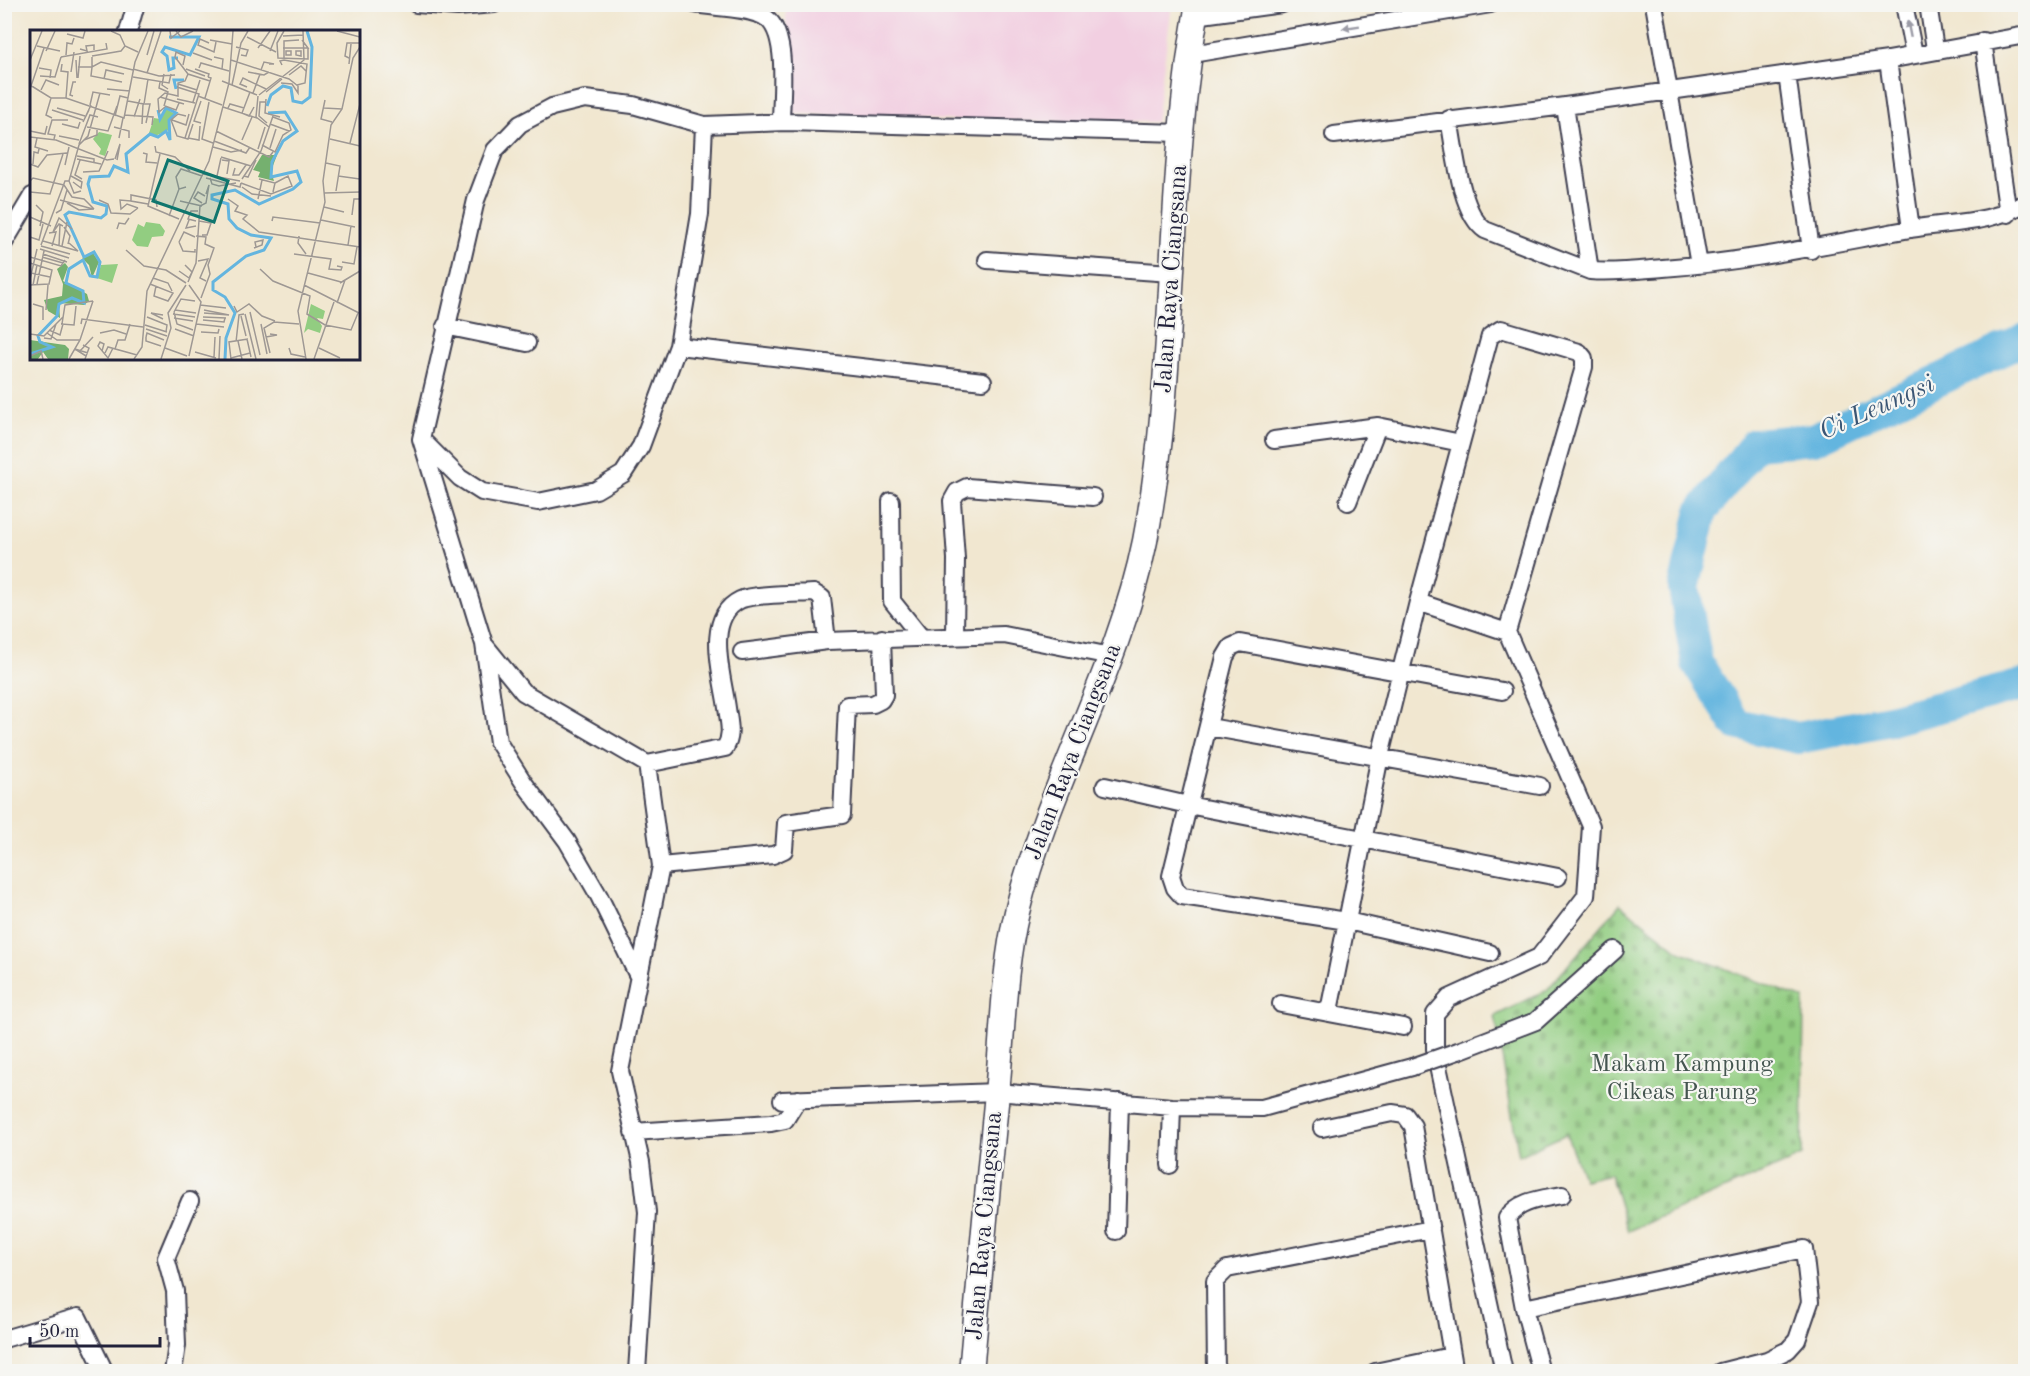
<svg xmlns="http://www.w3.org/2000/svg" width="2030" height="1376" viewBox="0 0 2030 1376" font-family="'Old Standard TT',serif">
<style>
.built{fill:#f2cfe1}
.cemetery{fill:url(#cemetery-stones);stroke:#5a785e;stroke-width:1.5}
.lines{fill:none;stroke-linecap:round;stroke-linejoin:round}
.river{stroke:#64b5df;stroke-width:32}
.minor-casing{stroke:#414051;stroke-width:20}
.secondary-casing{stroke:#414051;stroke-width:27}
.minor{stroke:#fff;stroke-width:16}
.secondary{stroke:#fff;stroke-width:24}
.minor-bridge-casing{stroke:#414051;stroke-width:20;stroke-linecap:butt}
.minor-bridge{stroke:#fff;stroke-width:16}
.oneway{fill:#9c9ca7}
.labels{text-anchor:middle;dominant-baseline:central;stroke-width:4.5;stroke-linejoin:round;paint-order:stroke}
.street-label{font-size:24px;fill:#22223b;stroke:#f6f6f2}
.park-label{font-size:24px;fill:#445550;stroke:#f6f6f2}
.water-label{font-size:26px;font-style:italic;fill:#395574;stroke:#f6f6f2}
.inset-river{fill:none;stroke:#64b5df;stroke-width:3}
.inset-road{fill:none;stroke:#9e9894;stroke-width:1.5}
.view{fill:#0f766e;fill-opacity:0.15;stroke:#0f766e;stroke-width:3}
.inset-edge{fill:none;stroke:#22223b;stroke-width:3}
</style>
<defs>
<pattern id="cemetery-stones" width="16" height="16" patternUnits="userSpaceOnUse" patternTransform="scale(1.5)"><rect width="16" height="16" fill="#92cd81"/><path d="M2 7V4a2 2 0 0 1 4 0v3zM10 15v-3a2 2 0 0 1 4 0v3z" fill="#7eb070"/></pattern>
</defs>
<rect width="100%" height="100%" fill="#f6f6f2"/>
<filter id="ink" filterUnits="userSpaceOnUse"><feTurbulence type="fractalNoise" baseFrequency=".0167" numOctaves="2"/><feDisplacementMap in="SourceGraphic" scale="12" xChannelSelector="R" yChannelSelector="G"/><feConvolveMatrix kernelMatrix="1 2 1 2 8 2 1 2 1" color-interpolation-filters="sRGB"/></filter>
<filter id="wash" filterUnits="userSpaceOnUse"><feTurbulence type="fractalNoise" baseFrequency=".008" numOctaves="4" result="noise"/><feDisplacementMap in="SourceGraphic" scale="24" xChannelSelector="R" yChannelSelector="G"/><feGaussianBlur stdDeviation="1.35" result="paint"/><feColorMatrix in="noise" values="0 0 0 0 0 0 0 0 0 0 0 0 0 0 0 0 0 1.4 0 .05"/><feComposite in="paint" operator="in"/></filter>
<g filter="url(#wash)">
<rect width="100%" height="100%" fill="#f1e7d0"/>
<path class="built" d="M786,5H1172L1156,122L969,121L786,113Z"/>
<path class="cemetery" d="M1620,904L1679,951L1804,999L1802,1156L1628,1231L1610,1174L1584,1180L1566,1134L1519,1156L1495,1016L1547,990Z"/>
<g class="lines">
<path class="river" d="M2026,339L1814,439L1755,444L1702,511L1684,588L1697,663L1736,724L1798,738L1890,720L2026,684"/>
</g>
</g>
<g filter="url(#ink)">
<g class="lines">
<g class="minor-casing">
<path id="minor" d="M416,4L458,7L494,4
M694,4C715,8 744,7 763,16C790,29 781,96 781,122
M1654,4L1699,265
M1904,4L1914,54
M1928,4L1935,49
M1195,16L1282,4
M128,32L136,4
M1983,41L2008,214
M1192,54L1491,4
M1888,60L1911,229
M1787,74L1811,250
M1565,106L1590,271
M1449,119C1455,149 1460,213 1485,230L1590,271C1614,273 1638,270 1663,268C1747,262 1828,244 1911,229C1949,222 1994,224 2026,202
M1334,135L1565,106L1888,60L2026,35
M4,243L32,196
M987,260L1171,273
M445,326L527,343
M678,346L983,381
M1274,440L1378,426
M424,442L460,478L482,492L538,502L596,490L623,474L641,446L678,346L700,214L704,125
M891,501L892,601L920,636
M1348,502L1378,426L1461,443
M955,635L956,559L952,501L957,492L967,487L1093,497
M827,641L822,598L814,593C798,594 753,594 740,600C703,618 723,677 727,708C729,723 733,735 725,748L647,764L523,692L484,644L421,439L476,200L495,150L520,124L552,107L585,99L633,105L704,125L787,122L1181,133
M484,644L498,742L524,783L567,841L599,896L638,976
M742,652L827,641L1004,635L1111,656
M1209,727L1540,786
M1105,786L1188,805L1558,877
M661,866L773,855L784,850L786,823L842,815L847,705L873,704L881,700L884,695L882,638
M1490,953L1347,921L1182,896L1175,888L1171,876L1225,657L1231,647L1240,643L1502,691
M1281,1004L1403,1027
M1329,1011L1380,756L1418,602
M1458,1051L1536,1021L1615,950
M782,1100L997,1092L1172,1107L1262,1108L1412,1067
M1322,1128L1392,1113L1405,1115L1413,1126L1455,1372
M633,1132L771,1123L785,1120L798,1099
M1170,1165L1172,1107
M1116,1231L1120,1102
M1524,1308L1804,1249L1810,1302L1797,1340L1788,1350L1767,1360L1720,1372
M4,1339L78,1317L105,1372
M173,1372L177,1345L175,1291L166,1258L190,1201
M637,1372L647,1212L641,1162L620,1071L661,866L647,764
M1216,1372L1215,1281L1227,1269L1431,1229
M1375,1372L1451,1356
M1504,1372L1439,1071L1435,1049V1014L1449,998L1539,957L1586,896L1591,826L1507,632L1584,367V358L1579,352L1501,329L1490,336L1418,602L1507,632
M1541,1372L1524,1308L1507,1218C1519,1200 1542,1199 1562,1195"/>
</g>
<g class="secondary-casing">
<path id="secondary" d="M971,1372C979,1278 988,1186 997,1093C1003,1033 1003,970 1017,912C1048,784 1119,670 1145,541C1179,364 1165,182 1198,4"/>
</g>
<use href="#minor" class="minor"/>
<use href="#secondary" class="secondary"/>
<g class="minor-bridge-casing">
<path id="minor-bridge" d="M1412,1067L1458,1051"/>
</g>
<use href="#minor-bridge" class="minor-bridge"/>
</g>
<defs><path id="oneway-solid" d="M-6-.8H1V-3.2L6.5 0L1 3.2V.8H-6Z" transform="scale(1.5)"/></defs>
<g class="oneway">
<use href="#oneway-solid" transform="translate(1351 27) rotate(171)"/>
<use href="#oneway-solid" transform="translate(1909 29) rotate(-101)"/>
</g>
</g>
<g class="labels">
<g class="street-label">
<text transform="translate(1172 279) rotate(-86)">Jalan Raya Ciangsana</text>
<text transform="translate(1074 752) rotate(-69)">Jalan Raya Ciangsana</text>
<text transform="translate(985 1226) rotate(-85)">Jalan Raya Ciangsana</text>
</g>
<g class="park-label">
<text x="1682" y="1065">Makam Kampung<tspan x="1682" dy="28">Cikeas Parung</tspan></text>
</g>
<g class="water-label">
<text transform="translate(1877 408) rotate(-24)">Ci Leungsi</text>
</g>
</g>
<g transform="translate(30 30)">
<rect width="330" height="330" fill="#f1e7d0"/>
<path d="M116,192L130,194L135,201L133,206L122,207L118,217L107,216L102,210L108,194L114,197ZM88,234L82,253L67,248L71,235ZM281,274L295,281L293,289L287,288L292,296L290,303L278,299L274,303Z" fill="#92cd81"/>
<path d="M232,125H247L241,141L244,151L228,147L230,142L223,140ZM63,223L69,232L62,248L59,235L52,228ZM35,233L38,237L33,251L57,264L59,271L54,275L29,273L30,288L18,281L14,270L32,266L33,254L27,239ZM0,310L35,315L39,319L38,329H18L13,322L8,329H0Z" fill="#75b06f"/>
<path d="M136,79L145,84L139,90V100L125,106L119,103L124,88L130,89ZM69,102L82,105L75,126L69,124L71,119L63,109Z" fill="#92cd81"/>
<path class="inset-river" d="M139,7H169L160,25L135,17L132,22L137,26L139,40L144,38L143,28H148M146,59L144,50H154M237,76L241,65L253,56L261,58L263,71L272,73L280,67L282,17L277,1M0,324L22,317L10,312L8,306L27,286L29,274L42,268L54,273L53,261L36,253L39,239L53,230L60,246L67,247L70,232L64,222L54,227L35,185L39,182L71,188L76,184L77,176L63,172L58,154L60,147L79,146L84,136L98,142L96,124L120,104L128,107L136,101L140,110L139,90L146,83L136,78L130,89L128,80M195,329L196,308L205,283L195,267L183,260V252L216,226L234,220L241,208L221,205L207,198L199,189L198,174L182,169V165L205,160L229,174L263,159L271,152L267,141L241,147L242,132L253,111L267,101L255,82L238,83"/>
<path class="inset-road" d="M81,1L90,5L95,16L108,22M140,1L141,8L150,1M146,1L151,7L163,1M254,1L247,13L248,28L278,29V18M307,1L330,7M37,4L53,8L55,1M253,6L273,5M217,7L246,22M180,10L202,14M179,13L170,9L168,15L184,22L186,12M7,16L30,21M206,17L218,20L216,26L211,25M228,18L240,1M253,18H278L272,10M50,19L57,21L56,16L64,15V20M16,21L25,1M240,21L248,1M256,21H261V25H256ZM266,21H271V26L266,25ZM163,23L182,30M36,25L37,13L42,14L44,8M117,25L124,1M62,26L91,21L95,16M31,27L77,19L76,13M62,27V37L71,32L103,40M184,27L193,29L192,39M319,28L315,26L317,13H330M254,29V11L269,10M0,30L12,1M46,30L47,48M201,30L259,49L268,56V63L262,54L251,53M32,34L31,41L38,42L36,68M319,34L321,14M153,35L155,26L146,22L145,27L158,44L180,51M252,35L250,31L254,30L277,34L275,53L267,55M48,37H62L61,46L92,52M9,38L21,40L20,48M169,38L171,33L199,41M103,39L129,46L145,45M156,39L175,46M165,39L179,44L178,47M231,40L234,32L244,34H239M41,42L44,22M218,42L234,45L239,42M117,43L131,1M134,44L132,55L138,59M259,45L271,36L276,41M10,46L25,47L31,27M103,47L139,53L141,44M48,48L50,26M74,49L76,40L94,44M192,51L227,65M130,52L129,58L138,62L134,76M148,54L167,60M0,55L21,68H36L94,88L105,32L118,1M202,55L211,13L218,1M147,57L169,64L155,108M217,57L210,54L213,48L236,59M0,59L14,18M77,59L100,61M11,60L16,50L29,55M220,62L212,83L219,86L224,77M236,62L252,49M223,63L230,44M229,65L274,30L273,1M43,66L40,65L43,52H46M168,66L192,75M228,66L226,87L239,97M130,67L154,74M21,68L16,85L22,88M175,68L181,48L178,47M147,69L165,73M236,69L235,83L250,87M295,70L291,89L302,92M98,71L114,74L118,49M163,72L170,50M179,72L172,109L183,113M235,72H230L229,86L237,93M115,74H120L116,93M60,75L63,62L80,65M135,76L146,80L149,73M135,77L129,82L128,69L135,63L148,66V53L155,51L158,44M193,77L227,88M27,78L55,86M198,78L200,74L214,78M294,78L312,79M22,80L53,90M59,80L53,92L61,75M94,85L123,87L122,95M85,86L90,66L98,68M156,86L148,84L141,90L147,106L158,109L163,94M104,87L110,69M142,90L156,95L159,84M171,93L164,91L171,71M32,94L48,98L50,92M112,94L113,74M240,94L259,101M57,97L78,101L87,76M84,97L99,101V108M0,101L15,104L17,96M186,101L239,127L243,122M29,106L49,110M0,107L26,110L77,130L84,129M7,108L5,117L18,121M89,108L93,88M158,108L169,110L170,96M24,109L25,105L18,104L22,90H38M300,109L330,116M54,110L67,105V100M212,110L222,87M184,111L216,123L220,117M320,113L330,74M49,114L60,85L68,87M232,115L245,122L253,105L261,100L259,93L243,87M125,116L126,122L145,127L160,141M183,117L201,122L212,120M240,118L246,99M228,119L235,97M113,123L117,124L116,132L127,133M130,124L118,176L149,189M47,126L64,129V133M191,127L221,136M47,129L71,134M85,129L90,114L87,130M50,130L45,145L52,149M192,130L199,131L197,144M296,133L310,136L306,161M0,134L8,137L17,125L37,123M3,134L4,122L8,123L9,119M35,135L39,117M205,138L203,145H209L216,135M53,142L69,141L78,121M173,144L210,151M41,146L52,152L51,158L43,152M187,146L191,128M214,146L218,147L226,130M308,146L330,149M176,148L210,157L211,153M180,148L182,154L189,156L206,153M212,149L231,121L243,86M229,149L245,153L243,162M0,151L3,148L34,155M39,151L44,163L51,161M211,153L241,164L262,156L258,146L245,153M34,155L42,167L54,169L64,179M212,157L222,164L241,166M149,159L146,147L151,139L172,146M0,162L20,164L33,124M294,163L330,162M198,169L208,176L205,181L217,185L213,189L229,202L330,217M228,169L232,150M30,170L63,179M69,170L78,174L81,183L100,184L108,178M101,171L90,170L91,179L97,174L108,178M150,171L172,176M37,173L49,180L64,179M172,173L164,168L168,162L175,166M118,174L101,171V165L126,170L127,177M6,175L13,182L10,196M294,177L314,182M26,183L31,180L37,160M322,185L324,169H330M139,186L149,159L156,157M0,187L21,196M159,190L156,198L166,196M291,190L325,197M166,191L158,189L161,181H168M169,191L181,193L177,205H172M242,191L243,187L290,193M33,196L29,194L23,202L29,188L42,199M34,197L40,206L38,214M87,199L89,193L95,194L99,188M19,203L26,202L22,216M166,206L176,207L175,214L184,218L178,235L180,244L171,268M269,206L268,213L276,224M0,207L9,210L13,194M13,211L48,221L39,213M149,212L153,221L165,222V219M149,212L154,202L165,207M11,215L35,151H39L49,115L58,106L70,63M318,215L321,196M11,216L40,224M29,216L30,194M32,216L37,192M224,218L232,215L233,210L225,212L226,217M10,219L39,228M96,220L114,236L136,240L156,253M13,224L37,232M264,224L301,229L299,239L311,240L312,237L307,236M0,227L31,236L35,230M12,227L33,233M168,231L178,229L170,248L176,251M312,232L324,234L327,217M0,233L22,240L19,254L0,255M230,239L243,251L280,266L277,284L295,295L321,300L328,283M149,241L159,248L162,242L155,235M1,243L20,247M278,243L311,252M123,248L138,253L142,261M0,249L7,219M158,252L166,233L170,176L176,173L179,155L176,164M310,253L330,241M7,254L14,221M120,254L143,263L138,271L124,266L126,256M3,255L7,235M159,255L171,272L159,326M274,255L329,283M307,273L315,250M3,274L13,277V290M170,275L196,278M204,276L207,282L219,274L232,286L245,291M16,280L18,255M145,280L166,283M144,282L147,294L163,300M144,282L151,269L165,271M220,282L230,325M174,283L199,285L174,280M143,284L165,287M215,284L226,329M133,285L121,283L133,289M211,286L216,306M117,287L137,295L136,302M173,287L196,288M144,288L163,291M173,290L194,292L195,288M31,294L44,295L46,276M32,294L35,275L63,271M51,294L52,289L113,297M166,294L194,297M231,294L237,324M115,295L137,302M116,299L137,306M145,299L164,306M19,300L30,305L33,294M171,302L188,303L189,299M17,303L27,310H50M70,303L84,300L96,304M0,304L14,306L33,287M116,307L117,303L134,310M116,307V311L131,316M236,307L247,305L240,304M14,308L21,309L26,294M217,309L221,327M208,311L212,329M206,312L209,285L214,284M53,315L59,318L55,329M135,318L157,326M259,318L261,324L275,327M289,318L310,328M85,319L88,310H95L100,294M50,321L63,307M72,321L74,314L70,312L68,316L78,328L83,318M165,322L186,328M75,323L78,317L107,325M240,323L234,298L244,292L269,294M0,326L11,321L13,329M56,326L45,319L58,323M184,327L185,307M201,328L220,323M39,329L50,310L63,271M104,329L112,317L117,261L179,131L199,53L203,1M131,329L141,298L138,283L156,255M189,329L190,306M201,329L199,312L218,309M276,329L268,281L295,172L293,151L301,95L312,79L323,28L330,17M284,329L304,272"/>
<path class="view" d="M138,130L198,151L184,192L123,171Z"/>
<rect width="330" height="330" class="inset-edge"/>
</g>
<rect width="2030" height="1376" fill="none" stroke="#f6f6f2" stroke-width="24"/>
<path d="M30 1337v9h130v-9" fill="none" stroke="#22223b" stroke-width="3"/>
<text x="39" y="1337" font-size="18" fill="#22223b" stroke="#f6f6f2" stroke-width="4.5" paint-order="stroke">50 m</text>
</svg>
